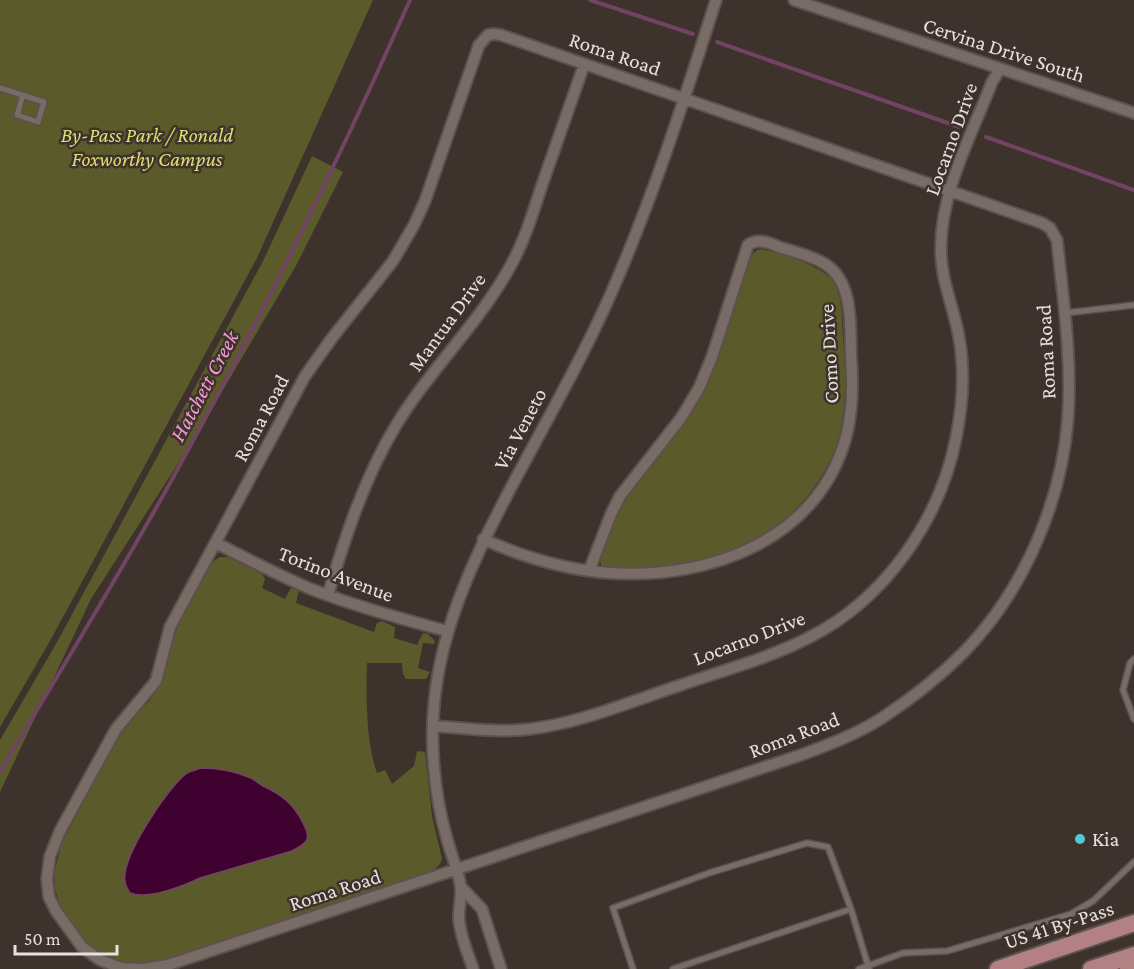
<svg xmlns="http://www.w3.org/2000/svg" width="1134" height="969" viewBox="0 0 1134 969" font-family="'Crimson Pro',serif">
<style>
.green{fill:#5a5a2a}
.water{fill:#3f012f;stroke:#724463;stroke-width:1.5}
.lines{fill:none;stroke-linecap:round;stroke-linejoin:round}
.stream{stroke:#724463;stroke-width:4}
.service-casing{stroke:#5b514e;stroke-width:8}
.minor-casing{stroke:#5b514e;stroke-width:14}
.primary-casing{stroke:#5b514e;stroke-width:20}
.service{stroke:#796c67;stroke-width:5}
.minor{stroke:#796c67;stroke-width:10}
.primary{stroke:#b38183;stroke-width:16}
.poi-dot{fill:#52cbd9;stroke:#3e322d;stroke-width:2}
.labels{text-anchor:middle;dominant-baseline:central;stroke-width:5;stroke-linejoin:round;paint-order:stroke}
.street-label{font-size:21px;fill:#e8e0dd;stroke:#3e322d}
.park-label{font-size:21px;font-style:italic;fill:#dedf6f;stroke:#3e322d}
.poi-label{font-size:21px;fill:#e8e0dd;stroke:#3e322d;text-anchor:start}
.water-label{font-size:22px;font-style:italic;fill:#f99ad8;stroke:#3e322d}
</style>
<rect width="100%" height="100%" fill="#3e322d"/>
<path class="green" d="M0,0H373L257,258L50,641L0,727Z
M312,156L343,172L297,264L199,431L91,599L0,792V740L56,644L263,261Z
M761,249C780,253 819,265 831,279C843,293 842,319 843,337C845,365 847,395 842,423C835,467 803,509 767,533C721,565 658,570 604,568L601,566L600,559C614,501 649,472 681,426C689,415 696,403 702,391C725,349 733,300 750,256L757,250Z
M220,557H228L262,574L265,579L262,588L285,599L291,588L299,590L296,603L374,632L377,623L382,621L395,627L394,638L417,645L423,633L428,634L435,641L434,644L423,643L418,668L430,672L426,679H406L403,674L402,663H367C366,696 366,743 377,773L385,770L392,784L414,766L417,751L425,752L432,816L442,859L440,864L432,872L171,959L149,963L127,964L108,959L93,950L83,940L60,905L55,889L54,874L62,842L123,729L150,700L162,681L176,630L208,568L212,562Z"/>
<path class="water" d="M200,768C217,768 235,771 251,778C255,780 259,784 263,786C281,794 294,804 303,823C312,840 307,843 292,851L200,878C184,886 147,900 130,893C128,890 125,885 125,881C121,857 168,787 187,773C191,771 196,770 200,768Z"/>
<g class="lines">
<path class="stream" d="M590,0L693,34
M717,42L962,128
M986,137L1134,190
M0,772C57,676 116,581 170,483C257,326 337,165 410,0"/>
<g class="service-casing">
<path id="service" d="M0,88L44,102L38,122L17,115L23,95
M1066,313L1134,305
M1134,659L1130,663L1123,690L1134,719
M633,969L613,908L709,873L807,843L828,847L851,909L869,969
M673,969L851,909
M859,969L903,953L947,951L1071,914L1093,901L1134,862"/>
</g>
<g class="minor-casing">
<path id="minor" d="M794,0L1134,113
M494,34L501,35L1042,223L1050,228L1057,240C1063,298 1072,358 1068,417C1062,502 1023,592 963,653C939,677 912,698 885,716C858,734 828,745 798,756L168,965L143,969L121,968L100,960L82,947L56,911L49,897L47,879L50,856L60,831L116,729L156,681L170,627L305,376L332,338L393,261L414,225L425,201L479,45L488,35Z
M483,539C523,557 566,570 610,573C710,580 821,539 847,433C853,408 853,381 851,356C850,326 854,282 825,264C812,256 796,252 782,248C771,244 759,237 748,245L712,357L699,388L681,418L620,496L611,514L589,571
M216,543C247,559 278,575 311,589C355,606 401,619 447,631
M328,595C345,537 364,479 395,427C429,370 479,324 511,265C525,240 533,212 542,185C556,145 570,105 584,65
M433,726C465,728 498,733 530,729C581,723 632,701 681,685C724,670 770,658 810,637C885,599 940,520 956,438C963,404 965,366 958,332C952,303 940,276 941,247C941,191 972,134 992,82L1000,69
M461,887L482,909L501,969
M473,969C468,953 460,936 459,919C458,908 463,894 460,883C457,868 451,854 447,839C440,815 436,791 434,767C424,658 467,571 516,478C548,418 582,359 609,298C652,201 684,101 716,0"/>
</g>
<g class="primary-casing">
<path id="primary" d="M998,969L1134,923
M1091,969L1134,955
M1128,969L1134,967"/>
</g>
<use href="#service" class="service"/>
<use href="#minor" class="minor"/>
<use href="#primary" class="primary"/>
</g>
<circle class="poi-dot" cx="1080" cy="839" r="6"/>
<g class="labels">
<g class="street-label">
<text transform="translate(1004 50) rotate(18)">Cervina Drive South</text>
<text transform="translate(615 54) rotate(19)">Roma Road</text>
<text transform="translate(951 139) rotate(-70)">Locarno Drive</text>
<text transform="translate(447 322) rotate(-54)">Mantua Drive</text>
<text transform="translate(1046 352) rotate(-93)">Roma Road</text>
<text transform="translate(829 354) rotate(-93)">Como Drive</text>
<text transform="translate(261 418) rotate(-62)">Roma Road</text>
<text transform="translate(520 429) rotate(-62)">Via Veneto</text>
<text transform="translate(336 574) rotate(21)">Torino Avenue</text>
<text transform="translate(749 638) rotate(-21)">Locarno Drive</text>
<text transform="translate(794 735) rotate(-21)">Roma Road</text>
<text transform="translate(335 890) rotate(-18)">Roma Road</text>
<text transform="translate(1059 925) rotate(-18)">US 41 By-Pass</text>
</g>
<g class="park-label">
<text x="147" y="135">By-Pass Park / Ronald<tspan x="147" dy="24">Foxworthy Campus</tspan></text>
</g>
<g class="poi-label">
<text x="1092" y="839">Kia</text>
</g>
<g class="water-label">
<text transform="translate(204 386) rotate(-62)">Hatchett Creek</text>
</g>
</g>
<path d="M15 945v9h102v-9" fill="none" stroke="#e8e0dd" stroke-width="3"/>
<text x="24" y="945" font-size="18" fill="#e8e0dd" stroke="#3e322d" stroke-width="4.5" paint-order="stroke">50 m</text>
</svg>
